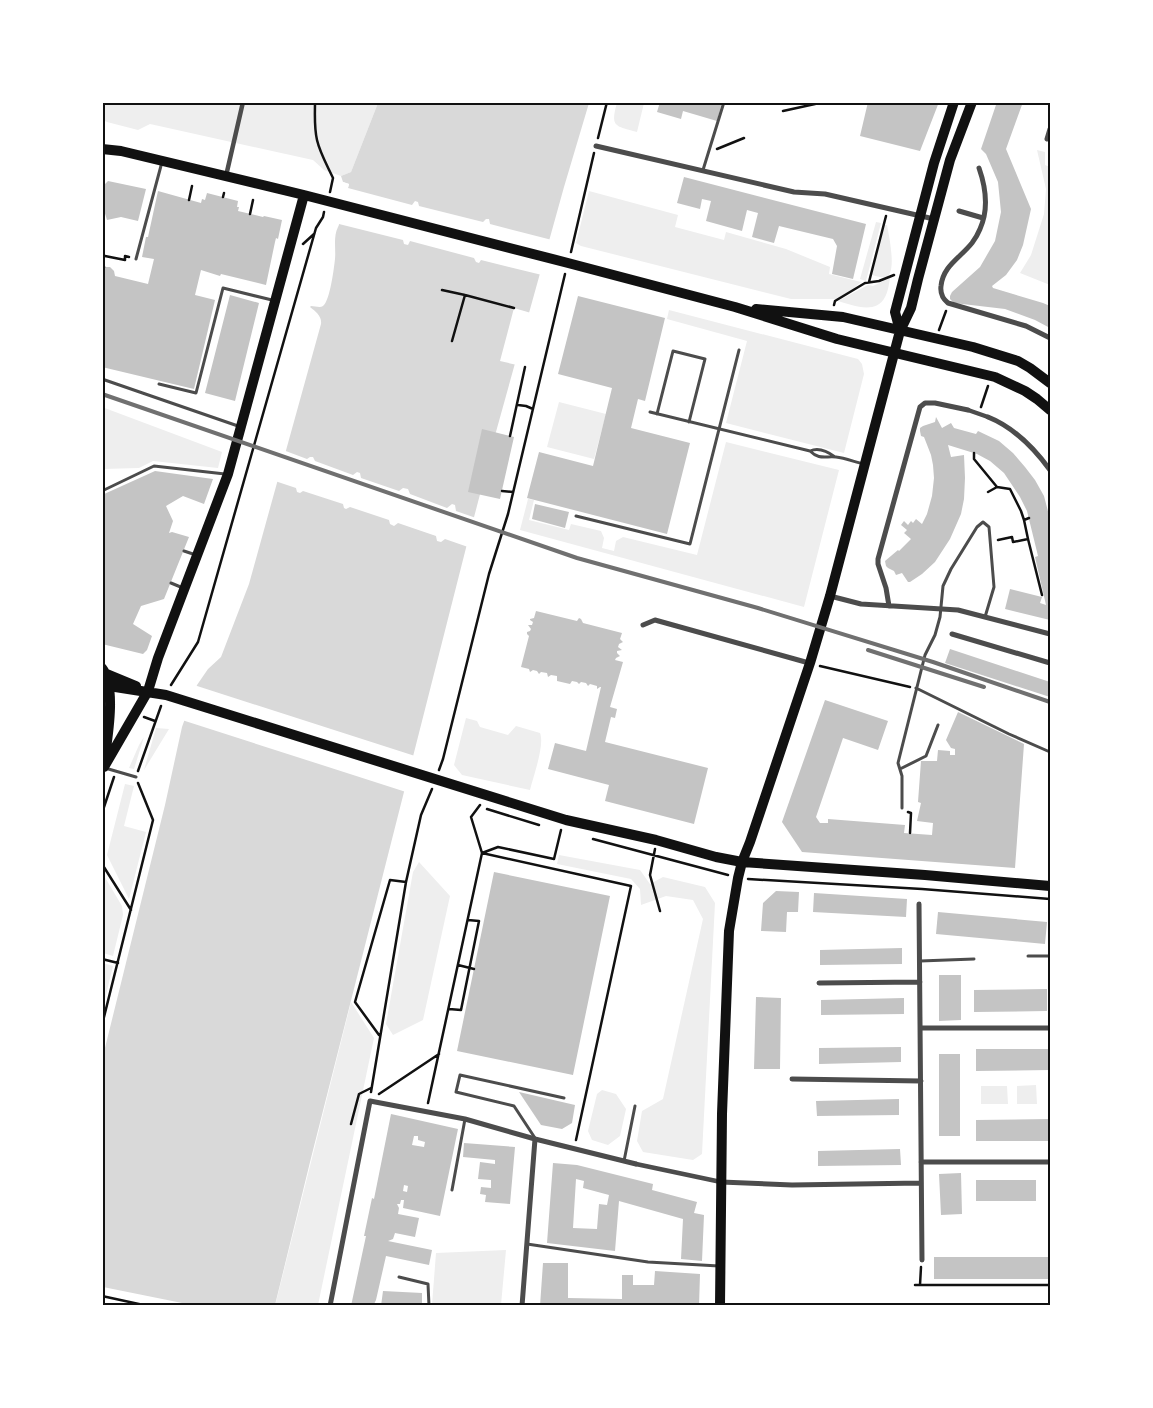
<svg xmlns="http://www.w3.org/2000/svg" width="1153" height="1408" viewBox="0 0 1153 1408" font-family="'Alegreya Sans',sans-serif">
<style>
.green{fill:#eee}
.water{fill:#d9d9d9}
.pier{fill:#fff}
.building{fill:#c4c4c4;fill-rule:evenodd}
.lines{fill:none;stroke-linecap:round;stroke-linejoin:round}
.path{stroke:#111;stroke-width:2.5}
.service{stroke:#4c4c4c;stroke-width:3}
.pedestrian{stroke:#4c4c4c;stroke-width:4.5}
.minor{stroke:#4c4c4c;stroke-width:5}
.primary{stroke:#111;stroke-width:10}
.rail{stroke:#707070;stroke-width:4}
.neatline{fill:none;stroke:#111;stroke-width:2}
</style>
<rect width="100%" height="100%" fill="#fff"/>
<path class="green" d="M103,103H378L351,172L341,176L324,170L313,160L150,124L138,130L107,122L103,120Z
M617,103H644L637,132C615,126 610,127 617,103Z
M1037,150L1045,152V165L1050,167V285L1020,273L1031,255L1044,214L1046,189Z
M589,191L678,215L675,227L724,240L726,232L786,249L830,267L829,274L861,282L853,289L837,299H791L581,246L576,243Z
M876,222L881,223L866,281L860,279Z
M885,225H887C889,235 896,269 888,276C883,279 877,276 872,275Z
M890,278C889,284 888,292 885,297C876,315 852,305 838,301L868,285L873,286Z
M669,310L858,359L862,364L864,374L844,453L726,423L747,341L667,319Z
M559,402L606,414L594,459L547,447Z
M102,407L222,452L218,468L153,461L139,468L103,469Z
M726,442L839,470L804,607L520,530L528,499L534,500L529,520L569,530L571,524L601,531L604,538L602,548L614,551L616,541L623,537L697,555Z
M466,718L477,721L480,727L508,735L516,726L540,733C545,745 533,777 530,790L462,775L454,765Z
M156,728L169,729L144,770Z
M144,737L134,769L129,768L139,745Z
M125,784L134,786L124,826L146,832L129,899L107,855Z
M559,855L640,870L650,884L663,877L705,887L715,903L702,1154L693,1160L643,1152L637,1141L642,1111L663,1099L703,919L693,900L666,896L641,905L640,889L631,879L557,864Z
M419,862L450,896L423,1020L393,1035L386,1024L413,872Z
M103,874L122,906L123,915L113,956L103,953Z
M103,963L113,966L103,1007L102,963Z
M351,1002L374,1038L318,1305L275,1306Z
M1036,1085L1037,1104H1017V1086Z
M981,1086H1007L1008,1104H981Z
M602,1090L616,1094L626,1109L620,1136L608,1145L592,1140L588,1131L597,1094Z
M506,1250L501,1305H432L436,1253Z"/>
<path class="water" d="M378,103H589L564,187L494,439L484,479L467,544L311,1158L275,1305L103,1306V1056L165,805L182,727L197,685L208,669L221,657L249,584L321,324C322,316 316,312 310,307L311,306C315,306 320,308 323,306C330,301 334,268 335,259C336,249 333,237 338,227L349,184L343,182L341,176L351,172Z"/>
<path class="pier" d="M343,182L349,184L348,188L412,205L415,201L418,202L419,206L483,222L486,219H489L490,224L552,240L542,275L481,260L479,263L476,262L474,258L410,241L408,245L404,244L403,240L339,224L338,227H336L346,186L342,185Z
M514,308L531,313L517,365L500,361Z
M283,450L307,459L310,457H313L315,461L353,475L357,472L360,473L361,478L399,491L403,488L408,489L410,494L447,508L452,504L455,505L456,511L476,518L468,547L445,539L441,542L437,541L436,536L398,523L394,526L390,524L389,520L350,507L346,509L344,508L343,504L303,491L300,493L297,492L296,488L275,481Z
M194,685L415,756L406,792L182,720Z
M103,1287L192,1305L113,1306L102,1303Z"/>
<path class="building" d="M660,102H722L717,121L683,111L681,119L657,112Z
M868,102H939L920,151L860,136Z
M997,102H1023L1006,149L1031,209L1023,245L1017,260L1006,275L992,286L993,288L1043,303L1050,306V328L1035,320L1005,309L954,303L950,299V296L952,292L980,267L995,241L1001,212L998,182L986,154L981,149Z
M684,177L866,224L853,279L832,274L837,246L833,239L779,226L774,243L752,237L758,213L747,210L742,231L706,221L711,201L702,199L700,209L677,203Z
M108,181L146,189L138,221L121,217L107,220L102,204V187Z
M158,191L201,203L202,199L205,200L207,193L238,201L237,207H239L238,211L263,217L264,216L282,220L278,239L276,238L275,242L266,285L221,274L220,276L201,270L195,295L215,300L194,389L102,367V283L104,284L105,282L102,279V269L104,267H110L114,271L115,276L148,284L154,259L142,257L146,237H148Z
M230,295L259,303L235,401L205,393Z
M578,296L665,318L645,401L638,399L631,428L690,443L667,534L527,498L539,452L593,466L612,388L558,374Z
M936,417L942,428L951,423L954,428L976,434L978,431L999,441L1013,453L1025,467L1035,480L1044,496L1050,519V620L1005,609L1010,589L1042,597L1040,603L1046,605L1035,557L1038,556L1027,511L1020,497L1004,473L990,461L977,454L948,445L951,457L964,455L965,478L964,499L961,514L950,539L935,562L922,574L910,582H908L902,573L896,575L894,571L888,568L886,566L885,561L898,550L899,551L911,539L904,533L907,530L901,525L904,521L908,525L911,521L913,523L916,519L922,524L927,514L932,496L934,478L933,465L931,455L924,437L921,436L920,431V428L923,426L935,422Z
M482,429L514,437L500,499L468,492Z
M155,471L213,479L204,504L183,496L166,506L173,521L169,533L172,532L189,537L164,599L141,606L133,624L152,636L147,650L143,654L102,644V495Z
M535,504L569,512L565,528L532,519Z
M536,611L577,621L579,618L581,619L583,623L622,633L620,639L623,642L619,644L618,647L622,650L617,651V653L620,656L616,658L615,660L623,662L610,707L617,709L615,718L611,717L605,742L708,768L694,824L605,801L609,785L548,769L555,743L586,751L601,687H600L597,689V686L590,684L588,686L586,683L581,682L579,684L577,682L572,681L570,684L557,681V676L551,675L548,677L547,673L541,672L539,674L537,671L533,670L530,672L529,669L521,667L529,636L527,634V632L530,631L531,629L528,625H532L533,622L530,620V619L534,618Z
M950,649L1050,682V697L945,663Z
M825,700L888,721L878,750L843,738L816,817L820,823H828V819L905,825L904,833L932,835L933,823L917,821L921,803L918,802L921,761H937L938,750L950,751V755H955V749L951,748L946,740L958,712L1024,744L1015,868L802,852L782,822Z
M494,872L610,896L573,1075L457,1051Z
M776,891L799,892L798,912H787L786,932L761,931L763,903Z
M814,893L907,899L906,917L813,912Z
M938,912L1047,922L1045,944L936,934Z
M902,948V964L820,965V950Z
M939,975H961V1020L939,1021Z
M1047,989V1011L974,1012V990Z
M756,997L781,998L780,1069H754Z
M904,998V1014L821,1015V1000Z
M901,1047V1062L819,1064V1048Z
M976,1049H1050V1070L976,1071Z
M939,1054H960V1136H939Z
M519,1092L575,1105L572,1123L562,1129L541,1125Z
M899,1099V1115L817,1116L816,1101Z
M391,1114L458,1129L440,1216L403,1208L404,1200H401L400,1204H397L399,1208L398,1214L419,1218L415,1237L395,1233L393,1239L388,1241L432,1250L429,1265L386,1256L376,1300L373,1306H351L366,1236H364L372,1198L374,1199ZM414,1136H418V1140L425,1142L424,1147L412,1145ZM404,1185L408,1186L407,1192L403,1191Z
M1050,1119V1141H976V1120Z
M464,1143L515,1147L510,1204L485,1202L486,1195L480,1194L481,1187L491,1188V1180L478,1179L480,1162L495,1164V1160L463,1157Z
M900,1149L901,1165L818,1166V1151Z
M553,1163L577,1165L653,1184L652,1190L697,1202L694,1213L704,1215L702,1261L681,1259L683,1219L619,1201L615,1251L547,1243ZM576,1179L584,1181L583,1188L609,1195L607,1205L599,1204L597,1229L573,1228Z
M961,1173L962,1214L941,1215L939,1174Z
M976,1180H1036V1201H976Z
M934,1257H1048V1279H934Z
M543,1263H568V1298L622,1299V1275H633V1285H654L655,1271L700,1274L699,1306H540Z
M383,1291L422,1293V1306H381Z"/>
<g class="lines">
<path class="path" d="M315,102C315,115 314,127 317,140C320,153 327,165 333,178L330,192
M783,111L815,104
M598,138L607,102
M717,149L744,138
M223,197L224,193
M189,200L192,186
M250,214L253,200
M303,244L314,234
M571,252L594,153
M105,256L125,260V256L129,257
M102,265L104,267
M869,282L886,216
M442,290L465,295L514,308
M834,305L835,301L865,283L879,281L894,275
M939,330L946,311
M452,341L465,295
M518,405L526,406L533,409
M981,407L988,386
M510,436L525,367
M974,453V459L997,487
M502,491L513,492
M988,492L997,487L1010,489L1021,511L1024,520
M1028,539L1042,595
M998,540L1012,537L1013,542L1028,539L1024,520L1029,518
M820,666L910,687
M171,685L198,642L316,228L323,217L324,212
M144,717L155,721
M439,770L443,759L489,574L508,514L565,274
M138,771L161,706
M480,805L471,817L482,853L498,847L554,859L561,830
M487,809L539,825
M908,812L911,813L910,833
M102,813L114,777
M593,839L728,875
M655,849L650,875L660,911
M102,864L131,910
M748,879L922,889L1050,899
M102,959L118,963
M458,965L474,969
M449,1009L461,1010L479,921L468,920
M102,1025L153,820L138,783
M379,1035L355,1002L390,880L406,882
M371,1092L406,882L421,815L432,789
M379,1094L439,1054
M428,1103L482,853L631,886L576,1140
M351,1124L359,1094L371,1088
M915,1285H1050
M920,1285L921,1267
M102,1296L148,1306"/>
<path class="service" d="M703,170L724,102
M136,259L162,162
M102,379L238,426
M159,384L196,393L223,288L272,300
M650,412L810,451C819,460 825,456 836,457C845,458 855,462 864,464
M657,414L673,351L705,359L689,422
M810,451C819,447 827,451 835,457
M102,491L154,466L225,474
M576,516L690,544L739,350
M184,551L196,555
M171,583L183,588
M916,688L1009,734L1050,752
M105,768L136,777
M900,769L926,756L938,725
M902,808V776L898,763L925,655L935,635L940,617L943,586L951,569L977,527L983,522L989,527L994,587L985,617
M1028,956H1050V974
M920,961L974,959
M535,1138L514,1106L456,1092L460,1075L564,1098
M624,1161L635,1106
M452,1190L465,1119
M527,1244L648,1262L719,1266
M399,1277L428,1284L429,1306"/>
<path class="pedestrian" d="M226,176L243,102
M968,410L988,417
M636,1164L721,1182"/>
<path class="minor" d="M1047,139L1050,129
M596,146L794,192L825,194L934,219
M979,168C986,188 989,209 980,229C978,234 975,239 972,243C960,258 943,266 941,286C940,294 943,299 948,303L1026,326L1050,338
M959,211L983,218
M988,417C1013,427 1034,448 1050,470
M830,596L861,604L958,610L1050,634
M889,606L886,588L878,564V559L920,407L925,403H935L968,410
M643,625L655,620L809,663
M952,634L1050,663
M919,904L922,1260
M819,983L920,982
M920,1028H1050
M792,1079L921,1081
M921,1162H1050
M721,1182L792,1185L921,1183
M330,1306L370,1101L465,1119L535,1139L636,1164
M522,1306L535,1139"/>
<path class="primary" d="M102,149L121,151L304,195L568,263L735,307L837,339L995,377L1025,391L1037,399L1050,410
M756,309L843,317L973,347L1018,361L1030,368L1050,383
M900,331L895,312L934,163L954,102
M102,668C117,687 107,740 104,763
M107,674L136,686
M109,686L166,695L566,820L656,840L716,857L742,862L925,875L1050,886
M104,767L148,691L158,658L228,474L304,195
M720,1306L722,1114L729,931L738,878L742,862L750,842L810,663L830,596L900,331L911,308L918,279L950,160L972,102"/>
<path class="rail" d="M102,394L577,558L758,608L933,662L1050,702
M868,650L984,687"/>
</g>
<rect width="1153" height="1408" fill="none" stroke="#ffffff" stroke-width="208"/>
<rect x="104" y="104" width="945" height="1200" class="neatline"/>
</svg>
